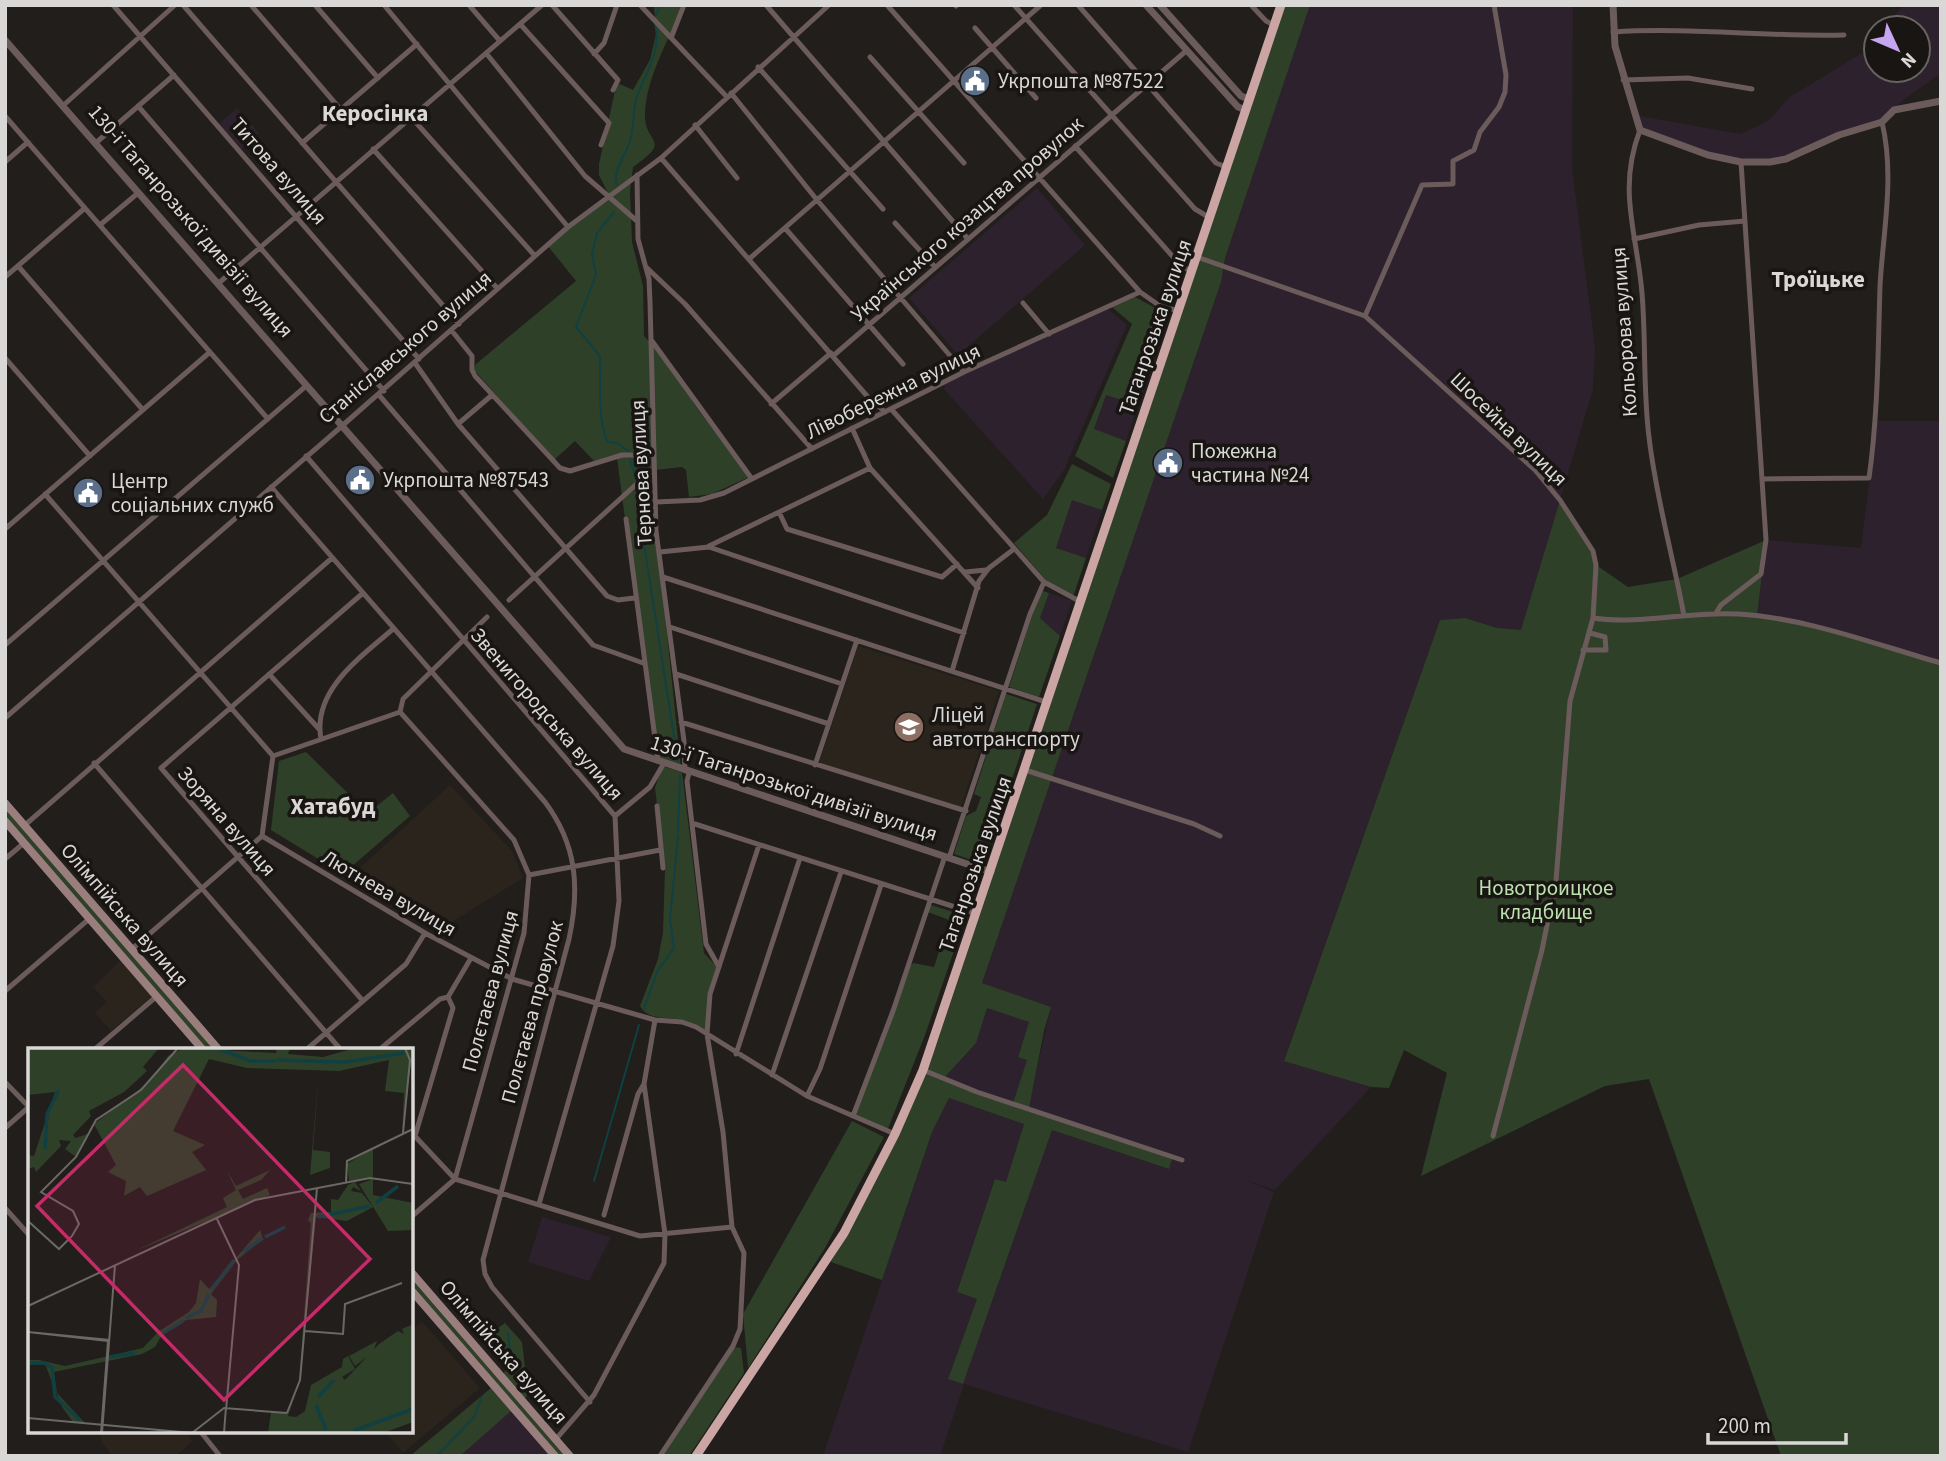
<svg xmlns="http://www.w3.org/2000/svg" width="1946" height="1461" viewBox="0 0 1946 1461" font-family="'Source Sans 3',sans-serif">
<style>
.built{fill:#2b241c}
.industrial{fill:#2d212e}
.green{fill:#2f4029;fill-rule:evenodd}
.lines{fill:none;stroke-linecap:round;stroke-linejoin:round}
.stream{stroke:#104041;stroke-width:2}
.minor{stroke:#6c5b5b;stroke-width:5}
.tertiary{stroke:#6c5b5b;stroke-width:7}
.secondary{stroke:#997e7d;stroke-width:8}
.trunk{stroke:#cba4a4;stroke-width:9}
.labels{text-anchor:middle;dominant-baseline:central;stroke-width:7;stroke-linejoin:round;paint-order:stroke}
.poi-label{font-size:21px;fill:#dad8d6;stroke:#181512;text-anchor:start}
.street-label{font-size:21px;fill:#dad8d6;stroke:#181512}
.park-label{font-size:21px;fill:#bce2af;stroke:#181512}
.neighbourhood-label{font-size:23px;font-weight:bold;fill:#dad8d6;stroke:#181512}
.inset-river{fill:none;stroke:#104041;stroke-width:3.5}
.inset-road{fill:none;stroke:#6b6866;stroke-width:2}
.view{fill:#c42b67;fill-opacity:0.15;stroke:#c42b67;stroke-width:3.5}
.inset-edge{fill:none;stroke:#dad8d6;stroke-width:3.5}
</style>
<rect width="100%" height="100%" fill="#211e1b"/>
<path class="built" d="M858,646L999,691L960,810L819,763Z
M450,785L512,851L523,878L437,931L349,878Z
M121,960L152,996L111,1031L95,1013L107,1002L93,987Z
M422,1321L480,1388L403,1453L385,1431H411V1330Z
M99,1431H186L192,1442L176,1456H113L102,1443Z"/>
<path class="industrial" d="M1310,5H1573L1572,169L1595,347L1593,389L1521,631L1497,628L1465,618L1440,620L1284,1060L1371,1087L1275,1190L1243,1179L1274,1192L1188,1452L964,1384L940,1456H823L932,1132L949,1098L1024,1124L1006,1183L995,1179L957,1292L977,1299L948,1379L963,1384L1052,1130L1168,1169L1173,1157L1028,1108L1051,1007L982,983L1221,282L1225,258Z
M1904,5H1941V73L1903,100L1882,122L1786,159L1741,162L1640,130L1634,115L1740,134L1768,121L1790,97L1862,53L1876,37V70H1918V28H1884Z
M237,108L259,133L242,149L219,124Z
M1037,188L1085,245L958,355L909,298Z
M1108,309L1127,325L1064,470L1043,499L944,389L945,383Z
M1106,394L1138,405L1126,441L1094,430Z
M1877,421H1941V663L1757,616L1766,540L1861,548Z
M1072,499L1102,510L1086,558L1056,548Z
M1049,593L1072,601L1060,636L1040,618Z
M987,1008L1029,1022L1018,1056L1027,1060L1013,1103L942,1080L975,1043Z
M542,1217L611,1237L589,1281L528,1262Z
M511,1411L550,1456H460Z"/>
<path class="green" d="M654,5H681C670,41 646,76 645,114C644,145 674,138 633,167L630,191L632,242L643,286L644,336L663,357L697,408L749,477L712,494L689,497L686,470L682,467L655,470L651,479L681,769L657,761L617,458L613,455L594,461L575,441L554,460L474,370L476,364L576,281L547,245L609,195L599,175V164L616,86L620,84L633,90L650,60L656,34Z
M1285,5H1310L1225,258L1221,282L982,983L1051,1007L1044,1031L1029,1108L1173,1156L1169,1169L1052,1130L963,1384L948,1379L977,1299L957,1292L995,1179L1006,1182L1024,1124L949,1098L932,1132L882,1280L831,1262L897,1139L938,1040ZM987,1008L1029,1022L1018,1057L1027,1060L1013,1103L943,1079L976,1043Z
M1135,297L1168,315L1138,405L1106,395L1094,429L1126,441L1113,478L1075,456L1132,324L1112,307Z
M1072,464L1111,484L1102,510L1072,500L1056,548L1086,558L1073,597L1051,586L1014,543L1047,515Z
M1560,500L1586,537L1596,565L1628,587L1677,579L1766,540L1757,616L1786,620L1941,663V1456H1781L1649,1079L1605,1086L1421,1176L1447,1073L1404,1050L1389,1088L1371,1087L1284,1061L1440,620L1465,618L1497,628L1521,630Z
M1043,591L1049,593L1040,618L1060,636L1039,697L1009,687L1038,597Z
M1006,694L1037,704L984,864L954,854L966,816L976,811L981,797L974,794Z
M306,752L368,813L393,793L410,816L343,874L271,830L279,761Z
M662,766L682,772L704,953L717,967L705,1033C698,1029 689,1022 681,1020C666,1016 648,1021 640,1006L658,959L663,933L665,869L655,788Z
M5,803L219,1050H203L5,821Z
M931,905L966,916L925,1035L887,1131L854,1116L909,967L913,963L934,967L949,920L928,912Z
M852,1121L884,1137L825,1248L748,1368L743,1314Z
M411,1271L502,1377L506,1369L486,1345L484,1338L505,1323L522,1342L525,1367L534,1386L523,1401L570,1456H555L411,1290Z
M734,1347L741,1348L744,1373L689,1456H663Z
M491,1388L511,1411L460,1456H410Z"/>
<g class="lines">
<path class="stream" d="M656,15L660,5
M617,185C612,173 624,157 629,144C635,128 632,110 637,96C646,72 662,51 655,24
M614,212L597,233L592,254L596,275L576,327L600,356C601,385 597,414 607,442L617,443L628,451
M629,457L635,475
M638,486L644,544L678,762
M678,832L680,776
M644,1009L657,972L674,948L670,920L678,836
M594,1181L639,1025
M508,1333L512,1372
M437,1456L475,1416L481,1398"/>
<path class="minor" d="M113,5L419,359
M183,5L459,324
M251,5L341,110
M315,5L378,78
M384,5L568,227
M469,5L500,41
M552,5L618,80L613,90
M640,5L727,97
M766,5L968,239
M887,5L1140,292L1160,306L1179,311
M955,5L956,6
M1014,5L1195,209L1210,218
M1078,5L1216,163L1226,167
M1251,5L1266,21L1274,25
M521,25L609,123L601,145
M975,28L1036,98
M1613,32C1690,27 1767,37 1844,35
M671,38L684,5
M486,53L585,176L637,221
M594,54L604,43L617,5
M870,57L964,163
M758,67L883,209
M1623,80L1688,78L1752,89
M731,93L817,200L964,372
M66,103L175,5
M138,106L384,391
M5,116L268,419
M411,117L535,256
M695,125L737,178
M1640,130C1617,190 1637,233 1642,293C1646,341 1643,390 1649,437C1656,498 1673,556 1684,616
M98,141L174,75
M302,143L417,44
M1075,146L1182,267L1192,271
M373,149L497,288
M661,158L867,396L885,412
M5,162L28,142
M637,175L638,239L649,279L650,302L656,531L684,741L685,771
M895,223L935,267
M100,225L138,193
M785,228L903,364
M1634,239L1699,225L1745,221
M1197,257L1365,316L1535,470L1560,500L1593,551L1596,565L1593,618L1570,701L1556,881L1542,950L1493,1136
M749,259L1041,5
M18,266L143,410
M646,267L685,304L812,449
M5,277L85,208
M220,282L542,5
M1023,303L1049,334
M1365,316L1422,185L1453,184V161L1474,150L1480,132L1499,107L1505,92L1506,75L1494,5
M452,331L472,356V370L475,376L560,468L570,471L622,455H654
M652,341L752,479
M833,356L1186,51
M5,358L90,456
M415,363L458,424L607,596L618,600L634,598
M379,395L593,645L643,663
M771,404L831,353
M892,410L1044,582L1081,602
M458,424L492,395
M343,425L568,227L661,158L829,5
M852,428L870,468L978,588
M306,456L615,816L619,901L613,946L539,1204
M1762,479L1869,478C1878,414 1878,351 1880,286C1883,231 1895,177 1882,122
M271,487L545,802C577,845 580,888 569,939L483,1260L485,1274L492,1287L590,1402
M45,494L273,756L262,836
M656,502L700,500L724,493L964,372L1140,292
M779,512L787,529L942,577L957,564
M626,519L658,761
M5,529L210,352
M709,546L870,468
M660,552L709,547L964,633
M965,572L986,570
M663,577L1046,702
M509,600L641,480L654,474
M1716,613L1721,605L1761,574L1766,540L1741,162
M1593,618C1640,625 1690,611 1738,614C1807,618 1874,644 1941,663
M670,627L842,684
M5,645L306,386
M1583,650H1606L1605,637L1590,633
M952,671L979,581L989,568L1014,549
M269,674L319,729
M676,674L829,724
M400,712L514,840L529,875L524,933L455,1179L411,1217
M400,712L403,699L487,617
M5,718L342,426
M681,722L966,811
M321,739C312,690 361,657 393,629
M273,756L400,712
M94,763L341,1050
M815,765L857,640
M1025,770L1194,824L1220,836
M689,773L687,781L706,944L719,967
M657,806L663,868
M615,816L650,787L664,763
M695,824L977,914
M25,825L332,558
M262,836L425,933L512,979L655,1020L682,1022L696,1027L807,1096L895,1134
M949,858L1030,614L1044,582
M5,859L24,843
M529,875L660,850
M132,949L262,836
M5,991L89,919
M448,997L471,958
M363,1001L161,768L363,593
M94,1050L157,996
M306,1050L406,964L425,933
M379,1050L440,999L448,997
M736,1054L800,858
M923,1070L977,1092L1182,1160
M772,1075L841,872
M5,1082L29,1107
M807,1096L820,1069L881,885
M853,1116L893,1011L945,856
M5,1128L30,1106
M411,1132L455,1179L640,1236L732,1227
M415,1136L453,1008L448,997
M5,1208L30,1236
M604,1215L638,1094L644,1084L655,1020
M200,1431L220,1456
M556,1439L594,1395L664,1263L665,1234L644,1084
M660,1456L733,1346L740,1329L744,1253L732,1227L723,1132L707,1034L710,994L759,845"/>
<path class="tertiary" d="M1146,5L1238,107L1246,110
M1160,5L1241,96L1249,99
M1613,5L1615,46L1640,130L1708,155L1741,162H1770L1786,159L1839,135L1882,122L1894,110L1941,101
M5,40L624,749L991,872"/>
<path class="secondary" d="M5,803L219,1050
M5,821L203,1050
M411,1272L570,1456
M411,1290L555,1456"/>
<path class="trunk" d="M696,1456L844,1233L895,1134L923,1070L1281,5"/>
</g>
<defs>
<g id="civic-disc" transform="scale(1.575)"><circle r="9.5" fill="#5c6f8a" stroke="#181512"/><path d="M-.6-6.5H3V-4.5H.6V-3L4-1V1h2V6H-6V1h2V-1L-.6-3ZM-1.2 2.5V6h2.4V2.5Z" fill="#fff"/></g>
<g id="university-disc" transform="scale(1.575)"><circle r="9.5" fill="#8d6e63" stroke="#181512"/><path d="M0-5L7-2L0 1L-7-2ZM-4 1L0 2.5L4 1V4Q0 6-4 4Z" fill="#fff"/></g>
</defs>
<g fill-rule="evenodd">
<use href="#civic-disc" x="975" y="81"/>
<use href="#civic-disc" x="1168" y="463"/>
<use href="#civic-disc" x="360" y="480"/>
<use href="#civic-disc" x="88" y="493"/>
<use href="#university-disc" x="909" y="727"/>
</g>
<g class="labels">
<g class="poi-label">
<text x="998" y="81">Укрпошта №87522</text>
<text x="1191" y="451">Пожежна<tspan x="1191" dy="24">частина №24</tspan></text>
<text x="383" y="480">Укрпошта №87543</text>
<text x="111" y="481">Центр<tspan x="111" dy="24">соціальних служб</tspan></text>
<text x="932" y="715">Ліцей<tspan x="932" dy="24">автотранспорту</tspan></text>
</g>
<g class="street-label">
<text transform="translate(279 171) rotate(49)">Титова вулиця</text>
<text transform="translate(967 219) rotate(-41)">Українського козацтва провулок</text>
<text transform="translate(191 221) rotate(49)">130-ї Таганрозької дивізії вулиця</text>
<text transform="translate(1155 327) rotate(-71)">Таганрозька вулиця</text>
<text transform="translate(1624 332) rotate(-94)">Кольорова вулиця</text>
<text transform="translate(405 347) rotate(-41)">Станіславського вулиця</text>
<text transform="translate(893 391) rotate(-26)">Лівобережна вулиця</text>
<text transform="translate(1509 429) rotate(44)">Шосейна вулиця</text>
<text transform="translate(641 473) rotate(-93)">Тернова вулиця</text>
<text transform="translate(547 714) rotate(49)">Звенигородська вулиця</text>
<text transform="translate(794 788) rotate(18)">130-ї Таганрозької дивізії вулиця</text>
<text transform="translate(227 821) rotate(49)">Зоряна вулиця</text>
<text transform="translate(975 864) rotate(-71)">Таганрозька вулиця</text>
<text transform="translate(389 893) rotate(30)">Лютнева вулиця</text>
<text transform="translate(125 915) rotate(49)">Олімпійська вулиця</text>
<text transform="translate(490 991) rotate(-75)">Полєтаєва вулиця</text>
<text transform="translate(532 1012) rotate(-75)">Полєтаєва провулок</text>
<text transform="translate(504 1352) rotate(49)">Олімпійська вулиця</text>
</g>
<g class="park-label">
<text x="1546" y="888">Новотроицкое<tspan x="1546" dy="24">кладбище</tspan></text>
</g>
<g class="neighbourhood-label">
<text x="375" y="113">Керосінка</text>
<text x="1818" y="279">Троїцьке</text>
<text x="333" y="806">Хатабуд</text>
</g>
</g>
<g transform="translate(28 1048)">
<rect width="385" height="385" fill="#211e1b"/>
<path d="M0,0H131L115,19L119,23L96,44L61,63L63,68L45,87L47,90L60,86L48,109L37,101L43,93L31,92L33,98L8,124L6,119L0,121V107L6,108L27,44L0,47ZM156,0L248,5L249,0H262L260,6L295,9L327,0H385L374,85L376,45L357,43L361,12L311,23L219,20L181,11L145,83L177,97L164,104L178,122L119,148L112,139L96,148L98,133L80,124L88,117L66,76L122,33L140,8ZM291,23L285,102L302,104V120L282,127ZM345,100V129L321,133L319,116ZM242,122L233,132L210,142L215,151L239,140L242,147L107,203L199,159L195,150L208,142L199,123L208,138ZM345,131V147L385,155V182L360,183L331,136ZM327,134L333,143L325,139L323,143L334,145L345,159L319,173L288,169L272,332L260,368L268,369L277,363L283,337L314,319L315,311L320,308L327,321L314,329L317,332L351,296L370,283L376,286L374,281L385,276V374L355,385H240L243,364L259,365L271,334L283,175L280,172L283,165L303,164V151L310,152L320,137ZM232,182L235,191L209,212L183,246L189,252L188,269L158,272L136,283L127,299L114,306L26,324L29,345L57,375L45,374L34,359L17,316L0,317V312H11L37,318L115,300L130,284L161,264L168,255L172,231L181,241ZM349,293L345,304L327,318L321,308Z" fill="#2f4029"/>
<path class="inset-river" d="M189,0L222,13H248M249,12L317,14L376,5M17,101L19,66L31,42M348,155L370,138M290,169L342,158M237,189L257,179M215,204L235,190M183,242L206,212M158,270L173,263L181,246M135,285L155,273M81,309L107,305M1,315H16L26,321M24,320L27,349L52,372M290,349L306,332M288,357L298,382M325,383L385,361"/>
<path class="inset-road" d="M375,85L382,12L377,0M318,135L319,113L385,81M189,171L211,217L198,362M0,173L31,201L44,188L51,176L45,163L13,144L48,109L68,72L113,42L150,0M0,258L227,152L342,130L385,136M277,283L315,286L317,256L374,235M0,284L82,292M0,284L80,293L73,385M259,365L272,332L289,140M0,370L164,385M74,385L87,217M164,385L196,360L259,365M196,385L198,359"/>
<path class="view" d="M155,17L342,211L196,352L9,158Z"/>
<rect width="385" height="385" class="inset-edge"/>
</g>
<rect width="1946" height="1461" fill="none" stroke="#dad8d6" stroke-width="14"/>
<g transform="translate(1897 49) rotate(134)"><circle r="33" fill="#181512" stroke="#666360" stroke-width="2"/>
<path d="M0-5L12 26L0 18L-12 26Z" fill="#c6a6f0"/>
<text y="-10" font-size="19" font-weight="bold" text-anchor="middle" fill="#dad8d6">N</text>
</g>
<path d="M1708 1433v10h138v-10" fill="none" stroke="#dad8d6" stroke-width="3.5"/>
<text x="1718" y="1433" font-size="21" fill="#dad8d6" stroke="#181512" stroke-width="5" paint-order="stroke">200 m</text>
</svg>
